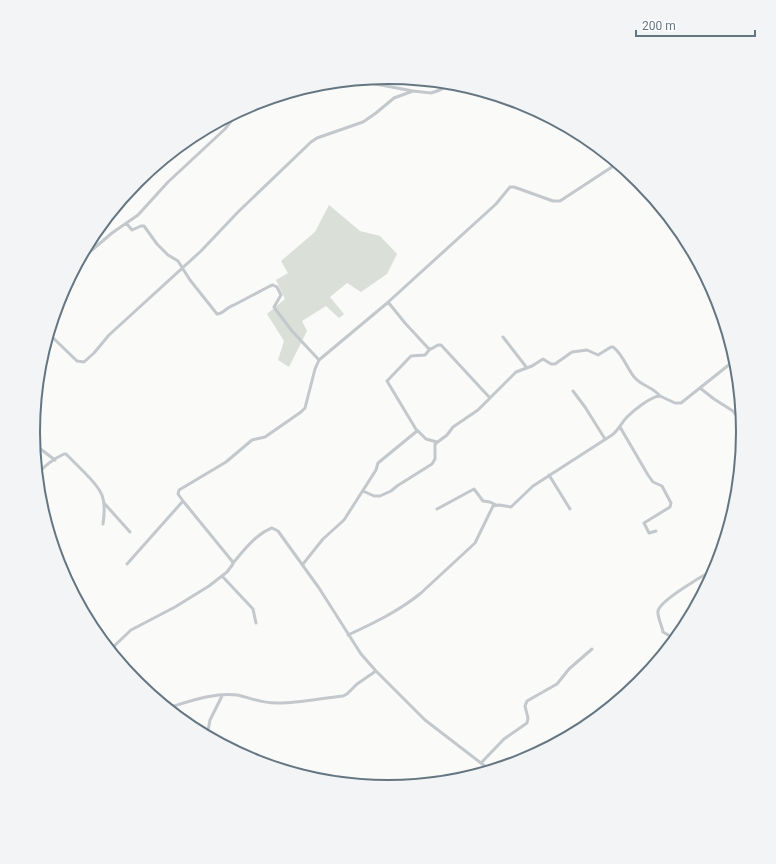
<svg xmlns="http://www.w3.org/2000/svg" width="776" height="864" viewBox="0 0 776 864" font-family="Roboto,sans-serif">
<style>
.green{fill:#dadfd7}
.lines{fill:none;stroke-linecap:round;stroke-linejoin:round}
.minor{stroke:#c3c8cc;stroke-width:3}
.rim{fill:none;stroke:#657683;stroke-width:2}
</style>
<rect width="100%" height="100%" fill="#fafaf8"/>
<path class="green" d="M329,205L360,231L380,236L397,254L387,274L361,292L347,283L330,297L344,314L339,318L326,306L302,321L307,331L289,367L278,360L284,341L267,314L285,299L276,280L288,273L281,261L315,232Z"/>
<g class="lines">
<path class="minor" d="M354,80L413,91L431,93L440,90L453,83
M126,223L132,230L141,226H144L157,244L168,255L178,261L190,280L217,314C223,314 227,307 234,305L270,286L273,285L277,287L281,295L274,307L276,310L292,331L319,360
M81,256L92,250L112,233L138,215L168,182L225,129L232,120L230,116
M388,302L405,323L428,348L431,349L438,345H441L490,398
M49,334L77,361L84,362L94,353L109,335L201,251L238,212L311,142L317,138L363,122L376,113L394,98L413,91
M503,337L527,368
M700,388L714,399L733,411L742,424
M573,391L585,407L605,439
M620,427L648,475L653,482L662,486L671,503L670,507L644,523L649,533L656,531
M417,430L426,439L437,442
M34,444L55,460
M549,475L570,509
M37,476C42,467 55,458 64,454H66C72,460 78,466 84,472C102,490 107,497 103,524
M363,491L374,496H380L391,491L397,486L432,464L435,459V444L447,435L453,427L478,410L516,372L532,366L543,359L551,364H555L572,352L587,350L598,355L611,347H613C623,354 627,369 635,378C642,386 653,387 660,396
M104,503L130,532
M437,509L474,489L483,501L490,502L496,505
M233,563C244,550 256,534 272,528L278,531L319,588L361,654L376,671L425,720L490,770
M127,564L183,501
M303,564L323,539L344,520L376,470L378,463L417,431L387,381L411,356L425,355L430,349
M222,576L253,609L256,623
M348,635C374,623 399,611 421,593L475,543L493,506L499,505L511,507L533,486L612,435C619,430 621,423 627,417C633,411 651,396 660,396L675,403H681L735,360
M675,639L663,632C662,625 657,617 658,611C660,600 704,575 715,569
M110,650L131,630L175,607L209,586L227,572L233,564L232,561L183,501L178,494L179,490L226,462L252,440L265,437L301,412L305,408L315,369L319,360L386,304L496,204L510,187H514L553,201H560L618,163
M167,708C188,702 215,692 237,695C252,698 262,704 279,703C300,703 322,698 343,696L347,694L357,684L376,671
M207,736L210,720L222,696
M481,763L504,739L527,723L528,718L525,706L527,701L557,684L569,669L592,649"/>
</g>
<path d="M0 0H776V864H0ZM40 432a348 348 0 1 1 696 0a348 348 0 1 1-696 0Z" fill="#f3f4f5" fill-rule="evenodd"/>
<path class="rim" d="M40 432a348 348 0 1 1 696 0a348 348 0 1 1-696 0Z"/>
<path d="M636 30v6h119v-6" fill="none" stroke="#657683" stroke-width="2"/>
<text x="642" y="30" font-size="12" fill="#657683" stroke="#ffffff" stroke-width="3" paint-order="stroke">200 m</text>
</svg>
